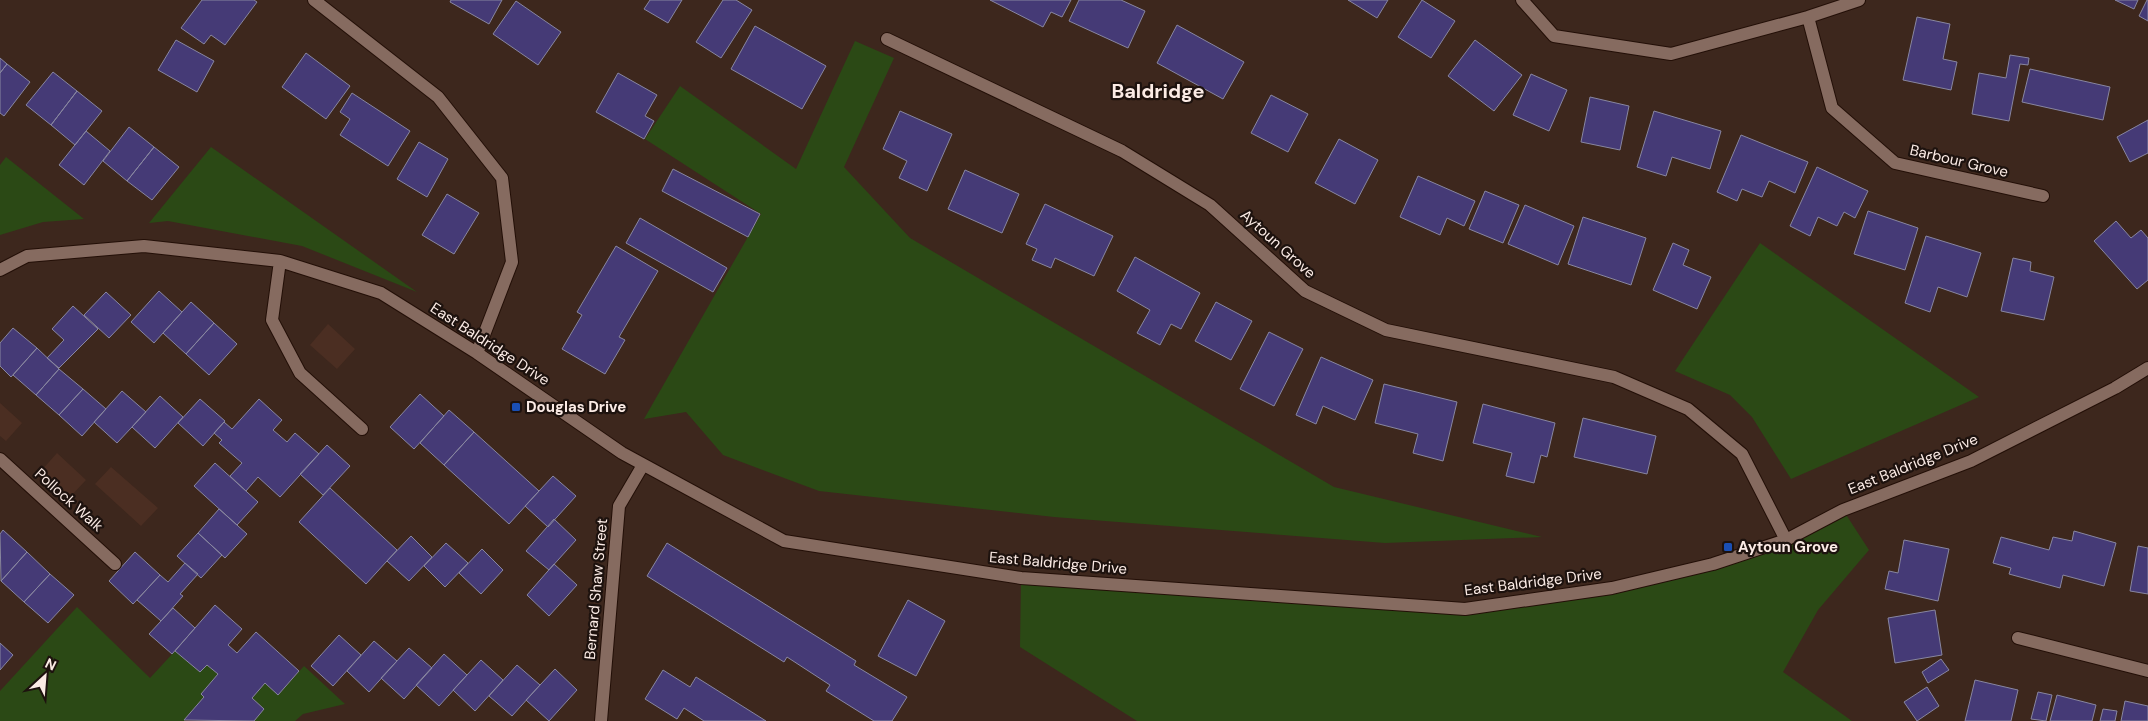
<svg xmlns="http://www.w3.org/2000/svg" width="2148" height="721" viewBox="0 0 2148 721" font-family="'DM Sans',sans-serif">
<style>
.built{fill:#4b2e22}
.green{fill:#2b4915}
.building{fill:#453a76;stroke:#8886a0}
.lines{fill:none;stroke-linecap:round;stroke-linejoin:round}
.minor-casing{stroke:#230f07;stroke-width:14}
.minor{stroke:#866b60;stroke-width:12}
.transit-dot{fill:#1a4fb4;stroke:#1d120e;stroke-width:2}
.labels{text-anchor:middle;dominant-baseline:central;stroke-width:4.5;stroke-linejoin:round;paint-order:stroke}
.street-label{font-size:15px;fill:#fbebe5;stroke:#1d120e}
.poi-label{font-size:15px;font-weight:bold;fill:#fbebe5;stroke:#1d120e;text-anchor:start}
.district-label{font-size:20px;font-weight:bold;fill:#fbebe5;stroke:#1d120e}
</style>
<rect width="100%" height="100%" fill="#3d271d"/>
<path class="built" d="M328,324L355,349L337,369L310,345Z
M0,403L22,423L6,441L0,436Z
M57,453L86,480L70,497L41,471Z
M111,467L158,508L141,526L95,484Z"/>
<path class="green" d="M855,41L894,58L844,167L910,238L1334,487L1542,537L1385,543L1054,517L819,491L723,455L686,412L644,419L761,214L645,139L680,86L796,169Z
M211,147L417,292L302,246L168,221L149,223Z
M6,157L84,219L43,222L0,235V165Z
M1760,243L1979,397L1791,479L1752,417L1730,395L1675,371Z
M1843,510L1869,550L1818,610L1783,672L1852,721H1137L1020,647L1021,578L1465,609L1713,564Z
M77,607L150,678L175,651L200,672L207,665L218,674L201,694L204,697L184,720L186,721H0V691Z
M304,666L345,704L303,714L295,721H254L264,709L252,698L265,683L278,695Z"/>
<path class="building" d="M202,0H254L257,2L225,45L211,35L204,44L181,28Z
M451,0H502L489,24L450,2Z
M650,0H682L668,23L644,9Z
M723,0H736L752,10L721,58L696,42Z
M990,0H1071L1062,17L1051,12L1043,27Z
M1079,0H1121L1145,11L1128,48L1069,21Z
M1348,0H1388L1377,18Z
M1422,0L1455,21L1431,58L1398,37Z
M2115,0H2138L2134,9Z
M2147,0H2148V21L2139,16Z
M516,1L561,32L538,65L493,34Z
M1917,17L1950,24L1943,59L1957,62L1951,90L1903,80Z
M1177,25L1244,62L1223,99L1157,63Z
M755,26L826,66L802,109L731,69Z
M176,40L214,61L197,92L158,70Z
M1475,40L1522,75L1494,111L1448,76Z
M306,53L350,86L326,119L282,87Z
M2010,55L2029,58L2028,65L2020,64L2009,121L1972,114L1979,73L2006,78Z
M0,58L7,64L0,73Z
M7,64L30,82L4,116L0,113V73Z
M2030,69L2110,87L2103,120L2022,102Z
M53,72L77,91L51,125L26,105Z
M618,73L657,95L645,116L654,121L644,139L596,112Z
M1531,74L1567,90L1549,131L1513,115Z
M77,91L102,111L75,145L51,125Z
M352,93L410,131L388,166L340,135L350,119L340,112Z
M1271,95L1308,114L1288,152L1251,133Z
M1590,97L1629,106L1620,150L1581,142Z
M900,111L952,134L927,191L899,178L907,161L883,149Z
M1654,111L1721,131L1710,169L1672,157L1666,176L1637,167Z
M2148,120V153L2130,162L2117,137Z
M129,127L154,147L127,181L103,161Z
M86,131L110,151L84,185L59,165Z
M1741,135L1808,162L1795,193L1769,181L1762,197L1742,189L1737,201L1717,192Z
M1339,139L1378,160L1355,204L1315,183Z
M419,142L448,159L427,197L397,179Z
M154,147L179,167L152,200L127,181Z
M1817,167L1868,191L1855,218L1844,212L1837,226L1818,217L1810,236L1790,226Z
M673,169L760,214L748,237L662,191Z
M965,170L1019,194L1002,233L948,209Z
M1418,176L1475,201L1464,226L1447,218L1440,235L1400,217Z
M1485,191L1519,205L1503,243L1469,229Z
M447,194L479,213L454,254L422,235Z
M1045,204L1113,236L1094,276L1055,258L1051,268L1032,260L1037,249L1026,244Z
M1525,205L1574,226L1558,265L1508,244Z
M1868,211L1918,228L1905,270L1854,254Z
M1583,217L1646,238L1631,285L1568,264Z
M640,218L727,268L713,292L626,243Z
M2116,221L2131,238L2141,230L2148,238V280L2137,289L2094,241Z
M1926,236L1981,253L1967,297L1938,287L1930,312L1905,303Z
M1673,243L1689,250L1683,265L1711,277L1697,309L1653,290Z
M616,246L658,271L619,337L625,340L605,374L562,349L582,315L577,312Z
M1135,257L1200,293L1181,329L1171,324L1160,345L1137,333L1150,310L1117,291Z
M2013,258L2031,262L2030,271L2054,277L2044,320L2001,311Z
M159,291L182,312L154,343L131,322Z
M106,292L131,315L109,338L84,315Z
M191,302L214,323L186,354L163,333Z
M1216,302L1252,321L1231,360L1195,341Z
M73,306L98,329L59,368L47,358L64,340L52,329Z
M214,323L237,344L209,375L186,354Z
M13,328L37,348L11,377L0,366V343Z
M1269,332L1303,349L1274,406L1240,389Z
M37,348L59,369L36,395L13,375Z
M1321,357L1373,380L1355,420L1323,406L1316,424L1296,415Z
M59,369L83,389L59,415L36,395Z
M1384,384L1457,402L1443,461L1413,453L1418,434L1375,423Z
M83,389L106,409L82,436L59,415Z
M122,391L146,412L117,443L94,422Z
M420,394L444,416L414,449L390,427Z
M160,396L183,417L155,448L132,427Z
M200,399L225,421L203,446L178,423Z
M259,399L282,420L273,430L287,442L295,433L319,454L280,497L258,477L246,491L230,476L242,463L219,443L222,440L214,433L224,422L232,429Z
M1483,404L1555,423L1547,457L1541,455L1534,483L1506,476L1512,453L1473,443Z
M449,410L474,432L444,465L420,443Z
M1583,418L1656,436L1647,474L1574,457Z
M474,432L539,491L509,524L444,465Z
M327,445L350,466L323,495L300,474Z
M215,463L258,502L237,525L194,486Z
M553,476L576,496L548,527L525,506Z
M330,488L397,550L366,584L299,522Z
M219,509L247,534L225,558L198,533Z
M554,519L576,540L549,570L526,551Z
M3,530L27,552L1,581L0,534Z
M2074,531L2116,543L2104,586L2063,575L2060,588L2009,574L2011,568L1993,563L2001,537L2049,550L2053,537L2072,541Z
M198,533L222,555L201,578L177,556Z
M411,536L432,557L409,581L387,561Z
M1904,540L1949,549L1938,601L1885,589L1889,571L1898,573Z
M446,543L468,563L445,587L424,566Z
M667,543L856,661L854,665L907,697L892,721H874L826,691L830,685L787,657L784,662L647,576Z
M2138,546L2148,548V594L2130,591Z
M482,549L503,570L481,594L459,573Z
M27,552L50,574L24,602L1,581Z
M135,552L160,575L133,604L109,581Z
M185,563L198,574L180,594L183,596L161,621L137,600L160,575L168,582Z
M554,564L577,585L549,616L527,595Z
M50,574L74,595L48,623L24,602Z
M908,600L945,621L916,676L878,656Z
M215,605L242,629L228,645L237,653L256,632L299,671L278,695L265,683L252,698L264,709L254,721L184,720L204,697L201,694L218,674L207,665L200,672L175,651Z
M173,608L195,628L172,654L149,634Z
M1935,610L1942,655L1895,663L1888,618Z
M339,635L361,655L333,686L311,666Z
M374,641L397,661L369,692L347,671Z
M0,643L13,655L0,670Z
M409,648L432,668L404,699L381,678Z
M444,654L467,675L439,706L416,685Z
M1941,659L1949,670L1928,683L1922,672Z
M481,660L503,680L475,711L453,690Z
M517,665L540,685L512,716L489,696Z
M555,669L577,690L549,721L526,700Z
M663,670L690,687L696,677L766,721H704L684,708L677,719L645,699Z
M1975,680L2018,690L2011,721H1965Z
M1927,687L1939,706L1917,721L1904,702Z
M2038,692L2052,695L2046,721L2031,719Z
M2057,695L2096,705L2092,721H2050Z
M2125,701L2148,706V721H2121Z
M2103,709L2117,711L2115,721H2100Z"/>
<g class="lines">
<g class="minor-casing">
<path id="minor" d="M314,0L438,97L502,178L512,262L477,353
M1522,0L1554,36L1671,54L1808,17L1859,0
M1808,17L1832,108L1895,163L2043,196
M887,39L1122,151L1210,205L1305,291L1386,330L1614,377L1688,409L1742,454L1786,540
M280,261L272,320L300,373L362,429
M0,270L27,256L144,246L280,261L381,293L477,353L622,453L784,541L1021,578L1465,609L1612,588L1713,564L1786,540L1843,510L1971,461L2115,388L2148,368
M0,459L115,564
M2018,638L2148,671
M601,721L619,506L643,465"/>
</g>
<use href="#minor" class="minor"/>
</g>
<g class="transit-dot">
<rect x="511" y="402" width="10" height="10" rx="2.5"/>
<rect x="1723" y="542" width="10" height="10" rx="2.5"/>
</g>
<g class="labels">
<g class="street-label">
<text transform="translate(1959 161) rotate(13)">Barbour Grove</text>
<text transform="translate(1278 244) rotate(42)">Aytoun Grove</text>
<text transform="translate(490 344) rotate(33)">East Baldridge Drive</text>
<text transform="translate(1913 464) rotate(-22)">East Baldridge Drive</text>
<text transform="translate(69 500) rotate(42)">Pollock Walk</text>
<text transform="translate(1058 563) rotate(5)">East Baldridge Drive</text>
<text transform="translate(1533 582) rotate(-7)">East Baldridge Drive</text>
<text transform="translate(596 589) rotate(-85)">Bernard Shaw Street</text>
</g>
<g class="poi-label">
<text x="526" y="407">Douglas Drive</text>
<text x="1738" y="547">Aytoun Grove</text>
</g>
<g class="district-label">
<text x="1158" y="91">Baldridge</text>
</g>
</g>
<g transform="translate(45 676) rotate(26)" stroke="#1d120e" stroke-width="4" paint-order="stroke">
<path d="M0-4L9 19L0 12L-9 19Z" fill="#fbebe5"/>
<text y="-8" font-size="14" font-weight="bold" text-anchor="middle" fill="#fbebe5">N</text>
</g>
</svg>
